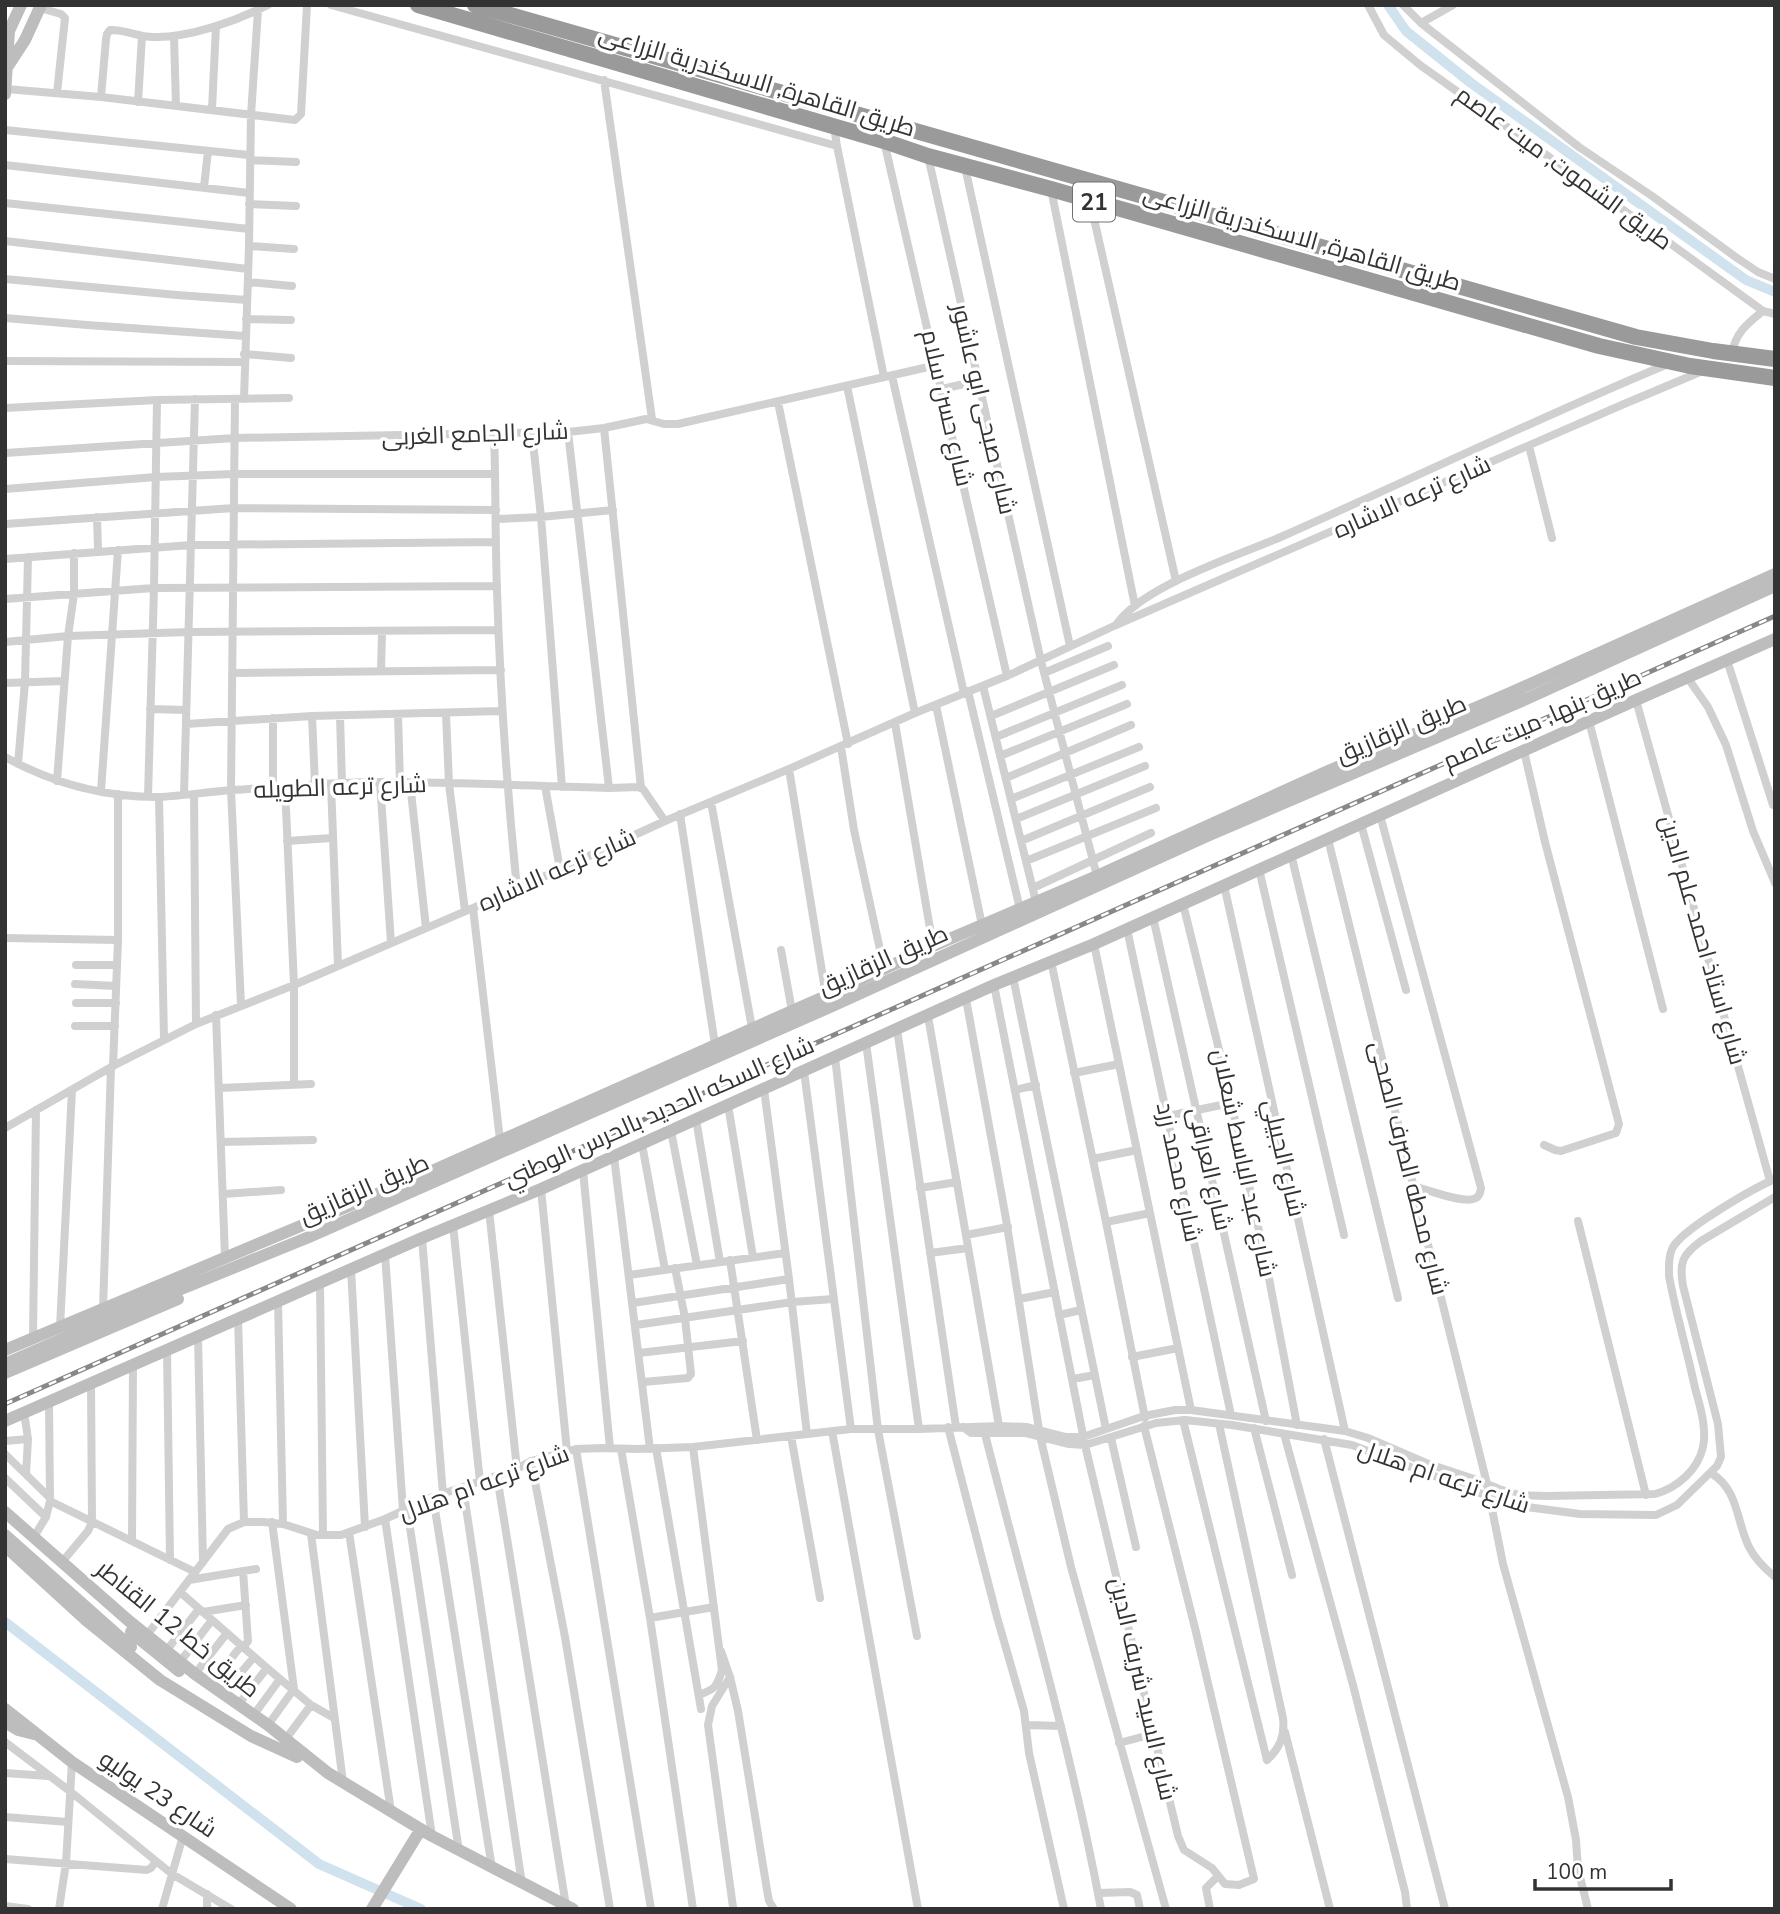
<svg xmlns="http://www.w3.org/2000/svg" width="1780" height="1914" viewBox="0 0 1780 1914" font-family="'Nunito Sans',Cairo,sans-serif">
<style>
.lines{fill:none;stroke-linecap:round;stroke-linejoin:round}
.canal{stroke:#cfe2ee;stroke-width:10}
.street{stroke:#d0d0d0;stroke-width:8}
.secondary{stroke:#bdbdbd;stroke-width:12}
.highway{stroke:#9a9a9a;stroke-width:16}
.rail-casing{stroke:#888;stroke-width:5}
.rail{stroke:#fff;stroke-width:2.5;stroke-dasharray:8;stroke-linecap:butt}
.labels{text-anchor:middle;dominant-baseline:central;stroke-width:7;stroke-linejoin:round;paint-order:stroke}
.shield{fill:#fff;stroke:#707070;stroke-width:2}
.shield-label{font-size:23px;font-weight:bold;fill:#333}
.street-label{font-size:24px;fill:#333;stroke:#fff}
</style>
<rect width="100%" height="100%" fill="#fff"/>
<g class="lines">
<path class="canal" d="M1388,5L1406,31L1471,83L1746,280L1775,292
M5,1622L319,1864L421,1909"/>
<path class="street" d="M331,5L837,146L834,127
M1368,5L1384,35L1420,65L1660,236L1763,311L1775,314
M1403,5L1421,23L1579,147L1652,196L1737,258L1758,272L1775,279
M40,8L61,14L65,18L57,93
M1421,23L1453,5
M174,36L176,106
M604,80L652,419
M6,89L101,97L295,120L301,114L307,5
M101,97L106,39L107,34L110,30C124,29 138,37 153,37C189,38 236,21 268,5
M138,102L142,36
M212,109L216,26
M5,130L249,155
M884,141L1007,676
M837,146L884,377
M928,156L1041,661L1097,876
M250,160L296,162
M5,165L249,193
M965,167L1070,646
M204,187L208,151
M1051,189L1135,606
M1090,201L1176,581
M5,203L249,229
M249,204L296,206
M5,241L248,269
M249,246L294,249
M5,279L177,295L247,300
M248,282L292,286
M5,318L87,325L245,336
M246,319L291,320
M244,354L291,358
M1732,354C1735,333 1747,324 1763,311
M5,361L244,362
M892,376L964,693
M847,386L915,713
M942,389L977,381
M235,399L231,790L241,1005
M244,399L249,246L251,115L258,10
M778,402L848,744
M5,408L157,400L289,398
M604,428L641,788
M568,432L609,788
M532,433L541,517L562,787
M494,435C496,486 495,538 497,590C500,690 507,789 517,889
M1529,446L1552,538
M5,453L235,438L568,432L604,428L646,419L664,424H678L937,365
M5,489L156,477L234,474H495
M97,517L98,551
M497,519L541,517L613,510
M5,524L234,508L496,510
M5,559L191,545L496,542
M5,599L154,588L497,586
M1116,625C1143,585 1238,556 1283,536C1412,479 1538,418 1668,364
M5,642L68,636L189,632L498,630
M1727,660L1773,805
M381,671L382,631
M232,673L501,670
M1044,673L1108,646
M1687,677L1708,707L1726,745L1753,831L1775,883
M5,683L64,681
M983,686L1036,902
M968,691L1020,909
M1636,700L1770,1181
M936,705L982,925
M150,709L186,710
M398,714L400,783
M446,714L449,784L465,911
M312,716L315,785
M340,716L342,784
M991,716L1114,665
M273,718V788
M1589,721L1663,1009
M895,723L933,946
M186,724L312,716L502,711
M996,737L1122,685
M841,747L854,830L884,968
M1524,751L1545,842L1619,1124L1616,1133L1561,1151L1555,1150L1544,1145
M1000,756L1127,704
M5,757C52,783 104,797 158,797C182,796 207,792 232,790C281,787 331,782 381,782C457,782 533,786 609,788L639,787L643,789L665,821
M18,764L25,682L28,557
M789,769L826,996
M1006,778L1131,725
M57,781L68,636L74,594V553
M380,782L391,943
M410,783L426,928
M331,784L338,966
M545,786L560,869
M285,787L294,985V1084
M101,791L118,550
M184,794L195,399
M194,794L196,1024
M148,796L154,588L157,400
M159,797L164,1039
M1011,799L1139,747
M711,802L752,1028
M680,814L715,1045
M1380,815L1481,1188C1480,1192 1481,1195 1476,1198C1465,1205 1426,1189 1413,1186
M1016,819L1145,766
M1361,824L1406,990
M1328,839L1487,1484L1503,1564L1568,1797L1576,1840L1578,1869L1588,1909
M287,841L332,838
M1021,841L1150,787
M1291,854L1398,1298
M1026,861L1156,808
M1259,869L1344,1235
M1224,885L1345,1431
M1033,888L1151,833
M1183,904L1225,1074L1267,1268L1297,1425
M473,908L500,1140
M1153,917L1266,1421
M1127,929L1231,1415
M5,938L118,940
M1094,944L1191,1410
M781,950L792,1011
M1051,961L1106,1222L1145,1418
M76,965H117
M1013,977L1106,1429
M75,984L116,986
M994,985L1085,1445L1178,1836L1184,1850L1212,1868L1225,1884L1239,1885L1254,1879L1195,1628L1144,1426
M966,999L1006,1219L1040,1436L1071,1567L1166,1909
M76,1003H116
M216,1015L225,1258
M928,1016L999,1426
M75,1026H115
M897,1029L956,1427
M866,1043L919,1429
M835,1057L878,1430L917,1636
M113,1066L118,940V794
M804,1071L851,1429
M1074,1073L1119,1064
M219,1088L311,1084
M764,1089L789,1279L807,1434
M1015,1090L1036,1085
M728,1105L753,1257
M1168,1116L1231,1103
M696,1119L720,1262
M5,1128L113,1066L196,1024L294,985L517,889L665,821L789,769L915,713L1007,676L1116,625L1624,404L1705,370
M671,1131L697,1265
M221,1142L313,1140
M642,1144L665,1270
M614,1157L650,1449
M1093,1159L1137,1150
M583,1171L610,1448
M920,1188L957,1182
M541,1189L567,1451
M224,1194L281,1190
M489,1210L517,1469
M1578,1221L1646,1495
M1106,1222L1150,1213
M453,1225L480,1482
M966,1235L1008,1227
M422,1238L443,1494
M930,1253L968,1248
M385,1254L403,1510
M730,1260L757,1440
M351,1269L365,1527
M629,1275L785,1253
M320,1282L323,1535
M1019,1299L1055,1292
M278,1301L283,1524
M633,1303L789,1279
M103,1309L111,1067
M1059,1315L1081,1310
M238,1318L244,1522
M636,1325L792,1302L833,1299
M60,1327L72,1090
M198,1336L203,1562
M33,1338L36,1110
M167,1349L170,1560
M639,1353L743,1341
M1132,1357L1178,1348
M1073,1379L1095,1375
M643,1382L688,1378L691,1374L685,1318L675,1268
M24,1412L28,1439L26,1474
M1183,1420L1267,1760
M1219,1424L1283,1718C1285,1736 1280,1748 1267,1760
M948,1427L997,1617L1024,1711L1029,1753L1064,1909
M963,1427L971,1433H1026L1069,1444L1085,1445L1156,1423L1185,1420L1232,1425L1352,1445L1509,1504L1519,1506L1580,1514L1656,1515L1677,1505L1717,1466L1721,1457L1718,1424L1683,1286C1679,1263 1682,1255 1701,1241L1775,1197
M1254,1428L1292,1575
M832,1431L918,1909
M985,1434C1025,1592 1071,1748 1101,1909
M1284,1434L1353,1685L1405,1892L1407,1909
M791,1436L820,1598
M1111,1438L1136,1547
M1324,1439L1445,1909
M5,1441L28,1439
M693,1447L722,1670C717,1687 715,1689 699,1695
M656,1448L701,1709
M576,1449L651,1909
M621,1449L650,1618L693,1909
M5,1454L50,1498
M531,1461L565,1637L610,1909
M1711,1473C1739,1490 1736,1521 1749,1547C1755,1559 1764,1568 1775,1577
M497,1476L566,1906
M5,1478L46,1517
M463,1487L522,1884
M433,1497L492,1868
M50,1501L195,1572
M407,1508L459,1851
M385,1519L432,1836
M349,1532L391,1811
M311,1534L343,1782
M34,1537L46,1517L50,1501L49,1401
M132,1541L133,1364
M62,1562L88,1531L92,1522L91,1383
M243,1571L248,1641L243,1648
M189,1580L256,1569
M180,1592L267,1668L311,1705L334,1718
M203,1612L246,1605
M650,1618L714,1607
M147,1635L228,1529L244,1522H263L283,1524L317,1535H341L385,1519L433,1497L517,1469L531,1461L576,1449L602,1448L637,1449L693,1447L851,1429H919L999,1426L1027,1427L1066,1437H1083L1144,1416L1175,1410H1191L1345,1431L1368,1438L1426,1463L1480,1481L1499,1489L1519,1495L1546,1496L1655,1494C1677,1488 1698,1470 1703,1447C1707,1428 1700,1406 1695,1388C1687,1350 1676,1314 1669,1276C1669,1267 1668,1258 1672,1249C1680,1230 1754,1188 1775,1179
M166,1651L199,1609
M721,1651L730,1677L738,1711L767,1890L769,1901L774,1909
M180,1662L212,1620
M195,1674L227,1633
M730,1677L712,1706L708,1725L733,1907
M210,1685L241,1646
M223,1694L254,1657
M238,1705L267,1668
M253,1716L280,1679
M268,1725L294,1689L272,1522
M1027,1725L1061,1726
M1285,1732L1330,1909
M285,1740L311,1705
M5,1742L71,1792L172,1874L231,1909
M1119,1743L1153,1734
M5,1773L48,1776
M5,1817L68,1822
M5,1859L147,1870L151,1868L156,1861
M1098,1893L1130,1892L1137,1895L1140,1909
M207,1894V1909
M5,1906L28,1909
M59,1909L66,1863L72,1762
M162,1909L183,1836
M1210,1909L1206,1888L1218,1876"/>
<path class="secondary" d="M8,66L25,40L41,5
M5,94L9,31L21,5
M5,1350L432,1171L826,996L933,946L1097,876L1326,772L1510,693L1775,574
M5,1364L127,1311L309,1237L830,1007L1207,836L1524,700L1775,586
M5,1373L178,1299
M5,1421L422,1238L541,1189L994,985L1094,944L1636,700L1775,639
M5,1512L129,1621L195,1674L268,1725L328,1773L432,1836L573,1909
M5,1535L131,1647
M5,1546L86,1620L160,1680L251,1736L297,1757
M131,1632L179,1671
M5,1709L72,1762L291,1909
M5,1722L18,1730L34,1734
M372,1909L421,1829"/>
<path class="highway" d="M418,5L884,141L928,156L1051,189L1599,346L1690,366L1775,378
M475,5L1636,337L1713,351L1775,359"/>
<g class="rail-casing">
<path id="rail" d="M5,1404L1775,616"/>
</g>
<use href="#rail" class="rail"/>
</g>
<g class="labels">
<rect class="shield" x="1073" y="182.5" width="42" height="39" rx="5"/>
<g class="shield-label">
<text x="1094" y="202">21</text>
</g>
<g class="street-label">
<text transform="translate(757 81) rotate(17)">طريق القاهرة, الاسكندرية الزراعى</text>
<text transform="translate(1564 168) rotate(36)">طريق الشموت, ميت عاصم</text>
<text transform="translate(1302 238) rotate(16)">طريق القاهرة, الاسكندرية الزراعى</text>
<text transform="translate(947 408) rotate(77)">شارع حسن سلام</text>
<text transform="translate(984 409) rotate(77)">شارع صبحى ابو عاشور</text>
<text transform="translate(475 434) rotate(-2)">شارع الجامع الغربى</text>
<text transform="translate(1412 497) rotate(-24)">شارع ترعه الاشاره</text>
<text transform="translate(1542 719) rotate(-24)">طريق بنها, ميت عاصم</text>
<text transform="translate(1401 729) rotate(-23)">طريق الزقازيق</text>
<text transform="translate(340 787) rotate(-2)">شارع ترعه الطويله</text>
<text transform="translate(557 870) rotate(-24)">شارع ترعه الاشاره</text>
<text transform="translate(1703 940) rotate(74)">شارع استاذ احمد علم الدين</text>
<text transform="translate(883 960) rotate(-24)">طريق الزقازيق</text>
<text transform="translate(659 1112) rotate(-24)">شارع السكه الحديد بالحرس الوطني</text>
<text transform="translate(1284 1158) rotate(77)">شارع الجبيلي</text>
<text transform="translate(1244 1163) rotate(78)">شارع عبد الباسط شعلان</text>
<text transform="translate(1409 1168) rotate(76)">شارع محطه الصرف الصحى</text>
<text transform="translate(1210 1169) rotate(77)">شارع العراقى</text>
<text transform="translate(1179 1172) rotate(78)">شارع محمد زرد</text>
<text transform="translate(364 1189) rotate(-24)">طريق الزقازيق</text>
<text transform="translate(1444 1477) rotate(19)">شارع ترعه ام هلال</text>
<text transform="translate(484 1483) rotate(-20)">شارع ترعه ام هلال</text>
<text transform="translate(178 1629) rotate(39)">طريق خط 12 القناطر</text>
<text transform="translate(1143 1689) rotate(77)">شارع السيد شريف الدين</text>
<text transform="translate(158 1794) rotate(34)">شارع 23 يوليو</text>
</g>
</g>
<rect width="1780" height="1914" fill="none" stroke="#333333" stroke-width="14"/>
<path d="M1535 1879v10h136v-10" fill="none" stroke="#333333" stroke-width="3.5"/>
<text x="1546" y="1879" font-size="21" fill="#333333" stroke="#ffffff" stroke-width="5" paint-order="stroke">100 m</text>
</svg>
